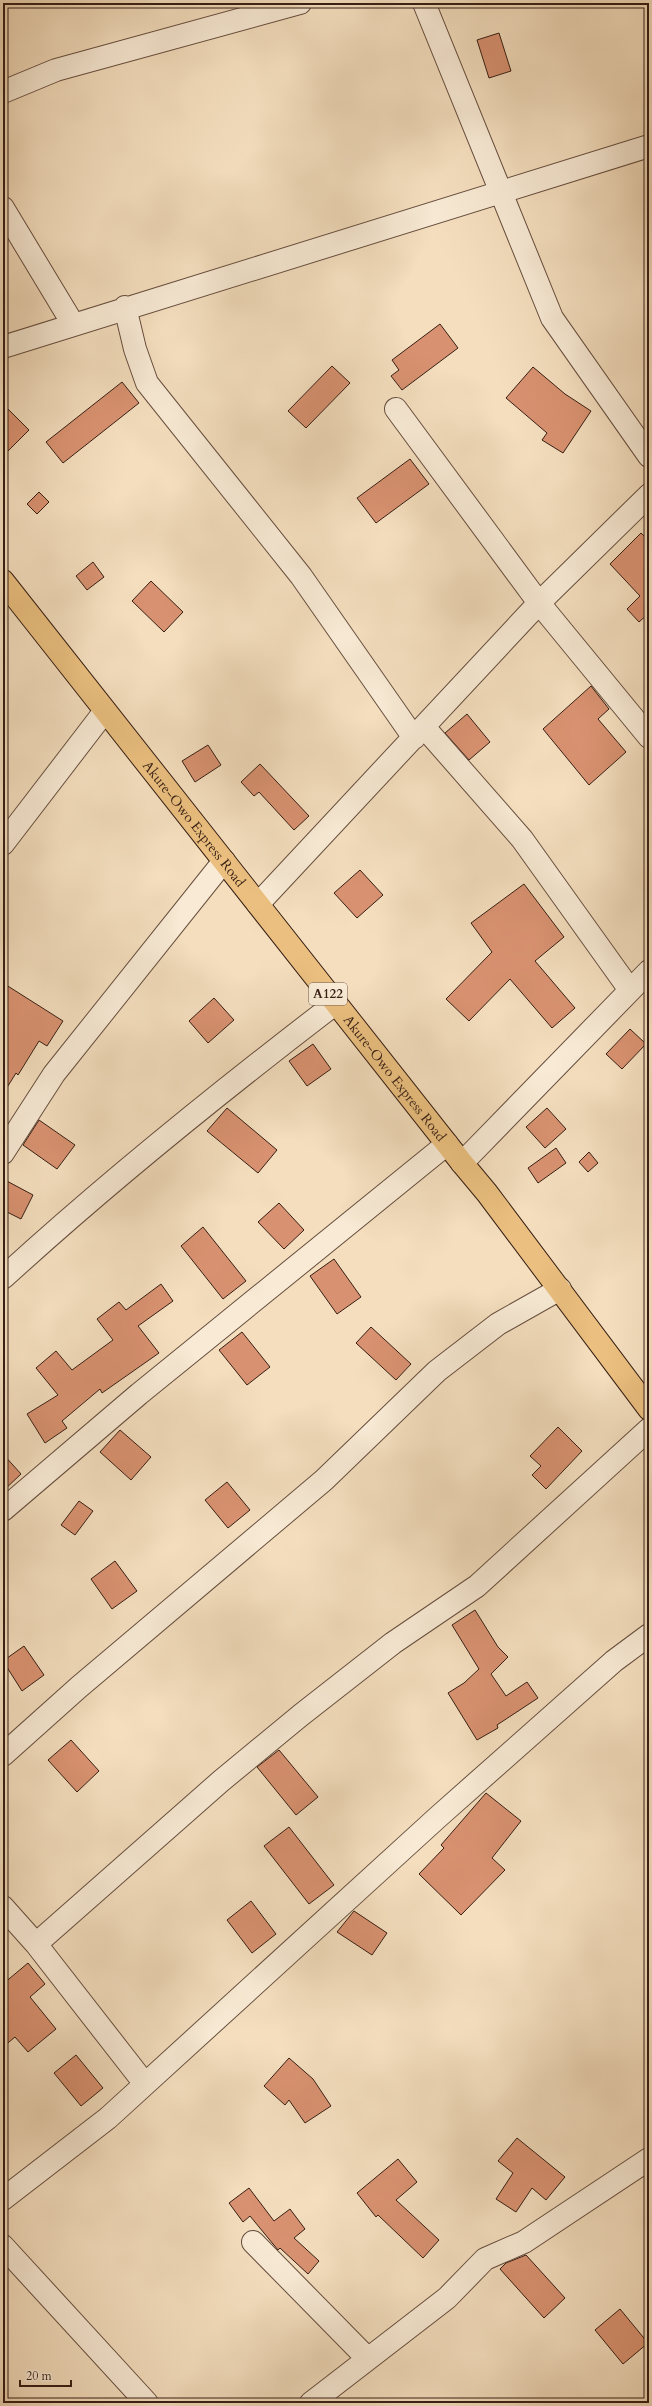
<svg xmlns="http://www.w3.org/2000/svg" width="652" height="2406" viewBox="0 0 652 2406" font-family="Cardo,serif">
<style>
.building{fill:#d99271;stroke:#361e14}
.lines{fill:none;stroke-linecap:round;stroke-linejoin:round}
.minor-casing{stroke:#664e3e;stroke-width:24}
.highway-casing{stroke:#361e14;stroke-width:24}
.minor{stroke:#f8ead5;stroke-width:22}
.highway{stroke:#eabf7f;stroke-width:22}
.labels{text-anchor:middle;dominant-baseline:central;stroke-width:3;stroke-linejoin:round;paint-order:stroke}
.shield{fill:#f8ead5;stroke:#705b4e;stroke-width:1}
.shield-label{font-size:13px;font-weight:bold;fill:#361e14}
.street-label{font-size:14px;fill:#361e14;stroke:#f8ead5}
</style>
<rect width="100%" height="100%" fill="#f4debe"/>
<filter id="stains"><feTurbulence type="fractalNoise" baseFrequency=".005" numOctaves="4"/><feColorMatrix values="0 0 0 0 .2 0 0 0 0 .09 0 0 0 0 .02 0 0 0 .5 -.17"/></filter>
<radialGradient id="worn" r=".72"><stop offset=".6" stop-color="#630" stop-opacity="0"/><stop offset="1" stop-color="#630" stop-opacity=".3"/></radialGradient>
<path class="building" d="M499,33L511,71L489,78L477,40Z
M440,324L458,348L402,390L391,376L399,370L392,360Z
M332,366L350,383L306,428L288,411Z
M533,367L565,394L591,411L563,453L542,440L547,433L506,398Z
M122,382L139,403L63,463L46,442Z
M3,404L29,430L3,456Z
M410,459L429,484L376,523L357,498Z
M39,492L49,502L37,514L27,504Z
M641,533L649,541V613L639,622L627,609L640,596L610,564Z
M93,562L104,577L87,590L76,576Z
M151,581L183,612L164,632L132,601Z
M591,686L609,709L598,719L626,752L589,785L543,729Z
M467,714L490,742L469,760L445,733Z
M208,745L221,765L195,782L182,761Z
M260,764L309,816L294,830L259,792L254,796L241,782Z
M360,870L383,895L357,918L334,893Z
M524,884L564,937L535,961L575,1008L552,1028L510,979L469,1021L446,999L492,952L471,923Z
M3,983L63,1021L47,1046L39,1041L18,1075L16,1073L3,1094Z
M214,998L234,1020L208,1043L189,1021Z
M630,1029L646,1044L622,1069L606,1054Z
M313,1044L331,1069L307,1086L289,1061Z
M227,1108L277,1150L258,1173L207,1131Z
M547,1108L566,1129L545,1148L526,1127Z
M39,1120L75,1145L57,1169L23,1145Z
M556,1148L566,1163L538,1183L528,1168Z
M589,1152L598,1163L588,1172L579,1162Z
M3,1179L33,1195L21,1219L3,1210Z
M279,1203L304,1230L284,1249L258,1222Z
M203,1227L246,1281L223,1299L181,1246Z
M334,1259L361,1297L337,1314L310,1276Z
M161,1284L173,1301L138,1326L159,1353L102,1393L100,1389L62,1421L67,1428L45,1443L27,1414L58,1395L36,1368L56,1351L72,1370L113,1340L97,1319L119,1302L126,1310Z
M371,1327L411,1364L396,1380L356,1343Z
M242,1332L270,1367L247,1385L219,1350Z
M558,1427L582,1451L546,1489L532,1475L541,1466L530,1456Z
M120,1430L151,1457L131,1480L100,1452Z
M3,1454L21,1474L3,1491Z
M227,1482L250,1510L228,1528L205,1500Z
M79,1501L93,1511L75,1535L61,1525Z
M115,1561L137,1591L112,1609L91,1579Z
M475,1610L498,1647L508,1657L491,1674L506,1696L527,1682L538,1698L497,1725L498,1728L477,1740L448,1693L464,1683L479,1669L452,1625Z
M24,1646L44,1675L22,1691L3,1661Z
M71,1740L99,1771L77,1792L48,1760Z
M279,1750L318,1797L296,1815L257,1767Z
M486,1793L521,1821L492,1858L505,1870L461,1915L419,1874L444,1848L441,1845Z
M289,1827L334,1885L309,1904L264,1846Z
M251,1901L276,1934L252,1953L227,1920Z
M354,1911L387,1933L372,1955L337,1932Z
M28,1963L45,1984L30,1997L56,2029L28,2052L15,2037L3,2047V1984Z
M76,2055L103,2088L81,2106L54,2073Z
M289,2058L313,2079L331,2106L305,2123L289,2100L285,2105L264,2086Z
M517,2138L565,2177L546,2200L532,2188L516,2212L496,2199L513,2173L498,2161Z
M398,2159L417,2182L396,2200L439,2240L423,2258L378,2215L376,2217L357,2193Z
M249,2188L274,2221L290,2209L305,2229L294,2238L319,2261L308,2274L280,2248L278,2250L250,2216L243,2222L229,2203Z
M526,2255L565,2298L544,2318L500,2269L506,2263Z
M620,2309L648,2343L623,2364L595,2330Z"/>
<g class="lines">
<g class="minor-casing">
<path id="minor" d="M424,3L552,318L649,456
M3,92L56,70L300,3
M3,208L73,324
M125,307L135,349L147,383L301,576L414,738
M3,347L649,146
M396,409L539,603L649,737
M424,727L522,839L630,990
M3,844L105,711
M258,904L539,603L649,495
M3,1153L54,1074L224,861
M462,1163L649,971
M3,1278C109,1181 221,1091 336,1003
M3,1510L139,1394L447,1144
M3,1755L79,1687L324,1480L437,1371L498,1324L560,1289
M3,1907L36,1944L145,2084
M36,1944L221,1781L301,1715L393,1643L477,1586L649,1429
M3,2199L108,2118L438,1817L614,1661L649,1635
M253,2242L367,2358
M3,2246L147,2403
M311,2403L447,2298L485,2259L524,2242L649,2159"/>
</g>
<g class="highway-casing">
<g id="highway">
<path id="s1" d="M3,581L462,1163L487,1193L649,1409"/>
</g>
</g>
<use href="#minor" class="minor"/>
<use href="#highway" class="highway"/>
</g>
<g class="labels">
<rect class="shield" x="309" y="983" width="38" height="22" rx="3"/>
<g class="shield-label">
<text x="328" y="994">A122</text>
</g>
<g class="street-label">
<text stroke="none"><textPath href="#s1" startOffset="309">Akure-Owo Express Road</textPath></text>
<text stroke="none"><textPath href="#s1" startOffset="633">Akure-Owo Express Road</textPath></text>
</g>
</g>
<rect width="652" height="2406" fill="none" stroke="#f4debe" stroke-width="16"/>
<rect x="4" y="4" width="644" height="2398" fill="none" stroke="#361e14" stroke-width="2"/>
<rect x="8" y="8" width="636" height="2390" fill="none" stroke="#361e14"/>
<path d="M20 2380v6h51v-6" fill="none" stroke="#361e14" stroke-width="2"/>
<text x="26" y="2380" font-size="12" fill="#361e14" stroke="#f8ead5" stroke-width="3" paint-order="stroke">20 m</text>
<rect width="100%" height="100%" filter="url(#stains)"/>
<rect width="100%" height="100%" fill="url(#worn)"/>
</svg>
